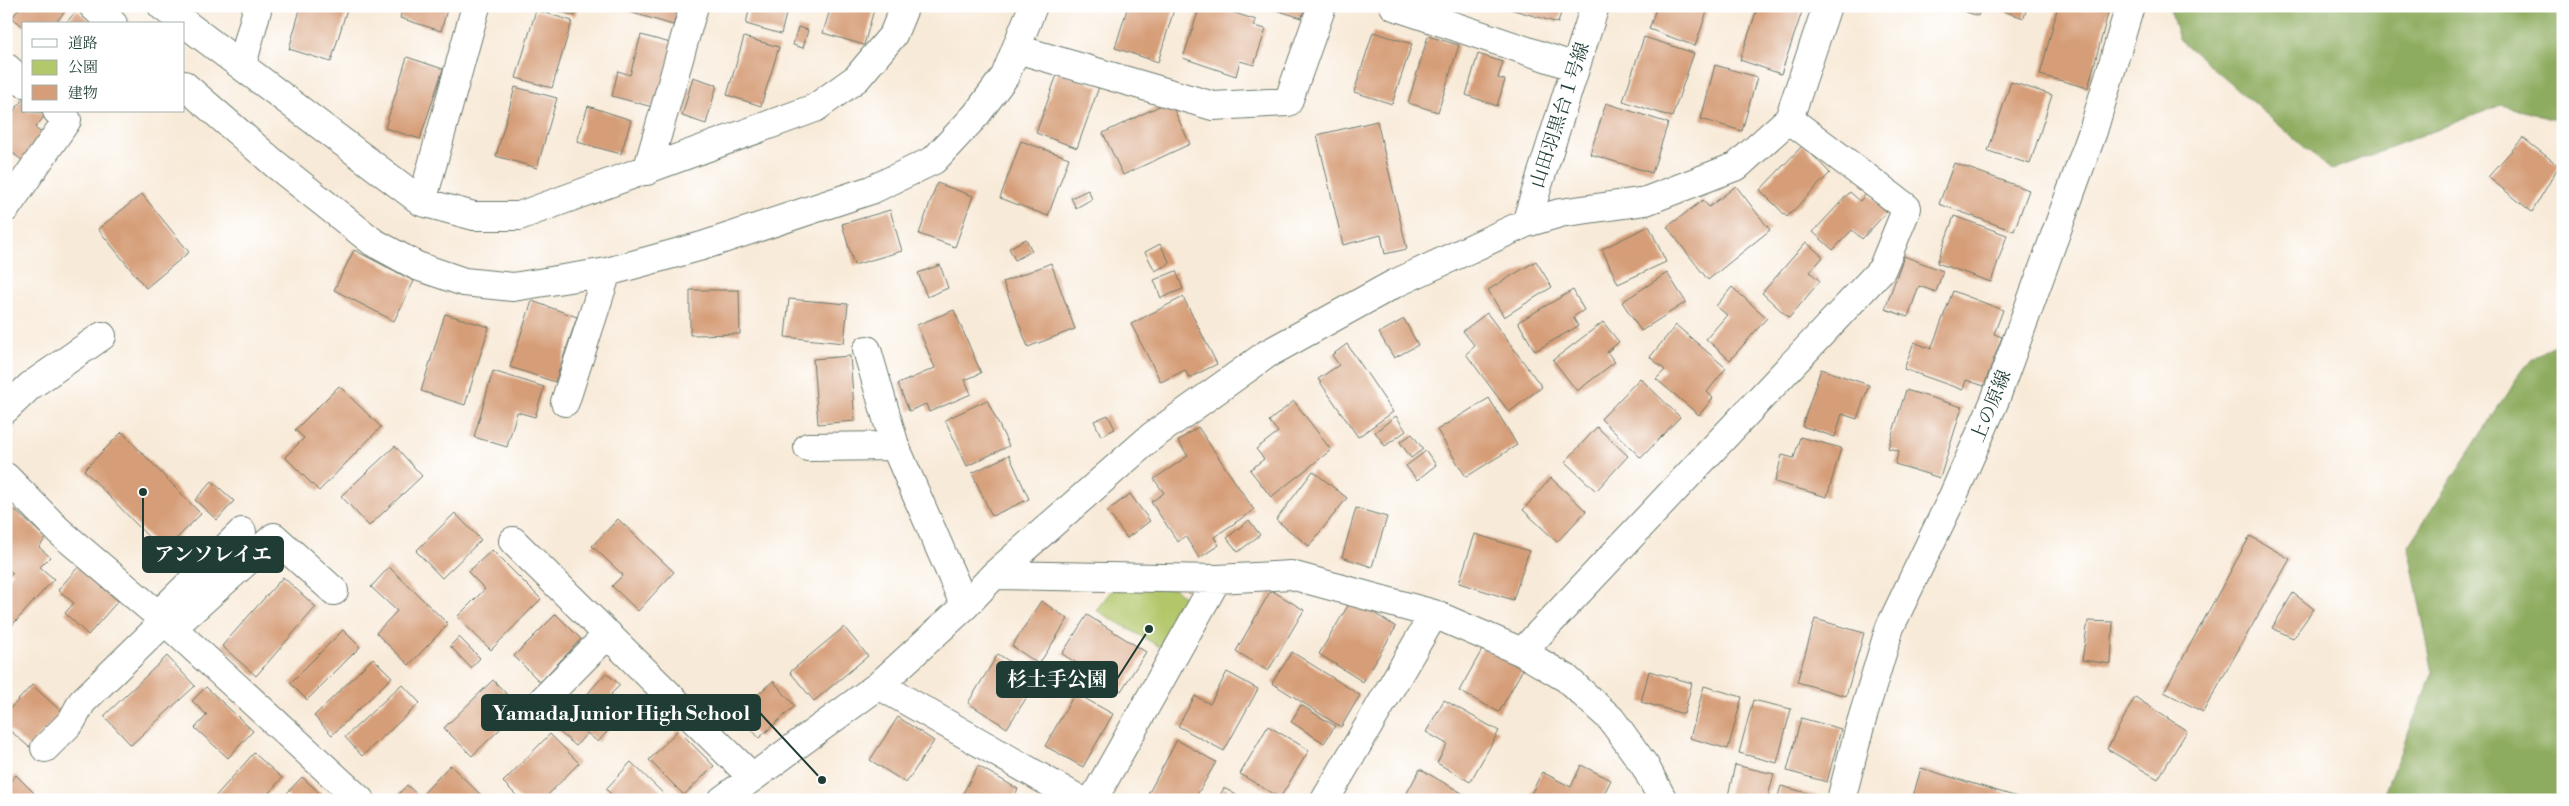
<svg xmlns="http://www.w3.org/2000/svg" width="2569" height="806" viewBox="0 0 2569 806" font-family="'Libre Bodoni','Noto Serif JP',serif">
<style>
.green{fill:#b3c76b;stroke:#698250}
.forest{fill:#8eac5f;stroke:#56744a}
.building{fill:#d69e78}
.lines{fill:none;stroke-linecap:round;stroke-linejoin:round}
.minor-casing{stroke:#6b7a6d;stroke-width:30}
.minor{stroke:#fff;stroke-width:28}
.labels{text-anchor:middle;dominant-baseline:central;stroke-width:4;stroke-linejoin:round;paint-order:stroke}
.street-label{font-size:19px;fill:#1f3d34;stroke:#fff}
.leader{fill:none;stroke:#1f3d34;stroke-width:2}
.callout-dot{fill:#1f3d34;stroke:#fff;stroke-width:2}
.callout{fill:#1f3d34;stroke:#1f3d34;stroke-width:2}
.callout-label{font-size:20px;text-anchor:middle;font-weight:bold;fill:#fff}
</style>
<rect width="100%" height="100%" fill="#fff"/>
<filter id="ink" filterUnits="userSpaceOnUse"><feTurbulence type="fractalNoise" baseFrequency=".02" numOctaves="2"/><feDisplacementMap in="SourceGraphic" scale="10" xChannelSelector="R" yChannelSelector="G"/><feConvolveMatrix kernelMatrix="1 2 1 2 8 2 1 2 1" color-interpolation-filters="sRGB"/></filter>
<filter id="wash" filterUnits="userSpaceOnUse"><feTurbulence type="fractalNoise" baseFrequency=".0096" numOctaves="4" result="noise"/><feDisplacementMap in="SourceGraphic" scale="20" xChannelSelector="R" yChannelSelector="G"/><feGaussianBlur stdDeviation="1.12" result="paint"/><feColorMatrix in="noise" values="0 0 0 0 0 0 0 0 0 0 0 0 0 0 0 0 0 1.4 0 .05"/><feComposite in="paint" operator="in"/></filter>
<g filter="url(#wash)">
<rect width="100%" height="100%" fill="#f8ead8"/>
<path class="green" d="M1174,588L1186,598L1160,647L1096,610L1113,589Z"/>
<path class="forest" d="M2169,6H2563V122L2501,105L2331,170L2179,39Z
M2563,336V800H2381L2433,672L2408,546L2524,367Z"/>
<g id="blocks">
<path class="building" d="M21,6H69L55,24H24V27L12,18Z
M301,6H339L347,9L331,62L289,49Z
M403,6H448L441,31L400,18Z
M543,6H578L575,16Z
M621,6H679L673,25L620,9Z
M750,6H788L781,34L746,24Z
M831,6H875L864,45L823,33Z
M1128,6H1175L1158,62L1115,48Z
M1200,6H1214L1256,20L1254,26L1266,29L1254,65L1240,61L1236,76L1183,58Z
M1273,6H1305L1302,18L1272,9Z
M1508,6H1563L1558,23L1507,8Z
M1657,6H1709L1695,46L1649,29Z
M1758,6H1804L1781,74L1740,60Z
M1949,6H1981L1978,16Z
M1988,6H2027L2024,18Z
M2058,6H2110L2088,88L2040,75Z
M77,10L93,24H65Z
M536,10L572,21L552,88L516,78Z
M798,27L808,30L803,48L793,45Z
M1373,32L1412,44L1392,104L1354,92Z
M641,35L674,44L656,108L612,96L618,71L630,75Z
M1428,36L1459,45L1438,112L1408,103Z
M744,37L779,47L761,106L727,95Z
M1644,37L1694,53L1672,117L1623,101Z
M1478,54L1503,62L1498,78L1505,80L1497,106L1466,95Z
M407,57L443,69L420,139L385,128Z
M1715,65L1757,77L1742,131L1701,119Z
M1058,72L1099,87L1077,148L1036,133Z
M693,77L717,85L706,124L682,116Z
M2011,82L2052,95L2030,164L1988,151Z
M515,87L557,98L537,168L496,156Z
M24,98V111L47,113L35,128L43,134L23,161L6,148V121Z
M1170,101L1190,144L1123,175L1103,133Z
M1606,103L1668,123L1652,173L1590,154Z
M588,106L631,120L621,154L577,142Z
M1377,121L1407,249L1385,254L1381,235L1343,245L1317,135Z
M2523,138L2559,166L2532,212L2488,177Z
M1021,141L1069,158L1048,216L1000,198Z
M1803,145L1830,173L1787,217L1760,190Z
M1954,163L2029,190L2014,231L1939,204Z
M937,183L973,196L955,247L919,234Z
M1736,186L1770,230L1708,280L1667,227L1703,200L1709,207Z
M1088,190L1092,199L1076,208L1071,198Z
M1850,192L1860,201L1867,193L1887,212L1862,239L1852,230L1833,250L1813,232Z
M142,194L189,252L146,288L98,229Z
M890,210L902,251L854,265L842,224Z
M1954,216L2007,235L1991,282L1937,263Z
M1649,226L1666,262L1618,284L1602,249Z
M1026,239L1032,251L1015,260L1009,248Z
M1806,242L1823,257L1810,272L1820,281L1789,318L1762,293Z
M1160,244L1170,263L1155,271L1145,252Z
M354,250L414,281L394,321L334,290Z
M1904,256L1943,271L1936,292L1919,286L1908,317L1885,309Z
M1536,261L1552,287L1504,317L1488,290Z
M1051,263L1075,329L1028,347L1003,282Z
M940,265L948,288L927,297L918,273Z
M1176,271L1183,289L1161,298L1154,280Z
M1667,273L1686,302L1641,331L1622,302Z
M1732,287L1767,318L1730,360L1706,339L1727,315L1716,306Z
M690,290H739L740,334L690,335Z
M1573,290L1584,310L1573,317L1578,326L1535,351L1518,322Z
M1953,291L2003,310L1994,334L2002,337L1984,386L1966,380L1963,390L1904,369L1914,342L1931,349Z
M1183,297L1217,364L1189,378L1185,370L1161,382L1131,324Z
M789,299L848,304L844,343L785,337Z
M532,301L577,317L555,382L510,367Z
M954,310L981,373L965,380L971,394L929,412L926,404L909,411L898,384L935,368L917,325Z
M1487,313L1542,387L1509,412L1466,354L1475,346L1463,331Z
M445,314L489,327L465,405L421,391Z
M1404,319L1418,345L1394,358L1379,333Z
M1603,322L1619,342L1607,352L1615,362L1577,391L1553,360Z
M1676,325L1726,368L1707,392L1713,398L1699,415L1656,379L1665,370L1650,357Z
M1347,344L1393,412L1358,437L1318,379L1339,365L1332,355Z
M850,356L855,421L818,424L813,359Z
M1821,369L1869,385L1857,419L1842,414L1835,437L1802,426Z
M493,371L544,387L535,417L517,412L507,447L474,437Z
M1640,378L1680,417L1641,458L1601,419Z
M339,386L381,427L319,491L285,457L304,438L295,430Z
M1906,390L1962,407L1940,478L1895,464L1899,451L1888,448Z
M1489,398L1517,445L1466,477L1437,430Z
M987,400L1009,446L967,466L945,420Z
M1294,401L1331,450L1271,497L1250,470L1264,459L1256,449L1278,432L1269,421Z
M1108,415L1115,429L1101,436L1094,421Z
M1396,416L1406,431L1385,446L1375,432Z
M1198,427L1254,510L1214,537L1219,545L1199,558L1185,536L1178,542L1151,502L1164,493L1154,479L1188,456L1178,441Z
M1597,427L1628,456L1596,491L1565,462Z
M122,432L201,514L163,552L84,470Z
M1412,434L1423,449L1411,458L1400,442Z
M1800,437L1841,448L1827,497L1775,482L1782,455L1794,458Z
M395,446L422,476L369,526L341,496Z
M1426,451L1436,465L1417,480L1406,466Z
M1009,455L1029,499L992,516L972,473Z
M1313,471L1347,498L1309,546L1276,520Z
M1551,478L1586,511L1557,542L1523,510Z
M212,481L234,501L217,520L195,500Z
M1130,494L1150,521L1127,538L1107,511Z
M6,502L46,538L39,547L50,557L40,567L54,579L6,632V581L13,573L6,568Z
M1356,508L1387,517L1372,567L1342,557Z
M455,513L481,540L442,578L416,551Z
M618,519L674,572L638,611L612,586L623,575L592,546Z
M1249,520L1260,535L1238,552L1227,538Z
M1475,534L1529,551L1513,600L1459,583Z
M2250,536L2290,559L2203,712L2164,692Z
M492,550L541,599L491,650L457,617L485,589L468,572Z
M79,566L118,601L88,635L65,613L74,603L58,590Z
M389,567L448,624L409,665L376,633L397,611L371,587Z
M283,577L316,607L256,676L222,646Z
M1271,590L1304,610L1268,671L1236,651Z
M2293,593L2314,609L2293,638L2272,628Z
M1352,599L1396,627L1363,682L1319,654Z
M1041,601L1068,619L1039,664L1012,646Z
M556,614L581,639L540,682L514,656Z
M1087,615L1146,652L1121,691L1062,654Z
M1815,619L1864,633L1846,696L1797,682Z
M2088,621L2113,622L2111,664L2082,660Z
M844,627L868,656L814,701L790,672Z
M343,630L360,647L307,700L290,683Z
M459,637L480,658L471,668L450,646Z
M1483,648L1523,669L1499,712L1459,691Z
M1292,652L1360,695L1341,727L1272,683Z
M998,654L1038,680L1007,728L968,703Z
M167,656L195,686L131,745L104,716Z
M373,658L392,677L332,735L314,716Z
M1649,671L1692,683L1684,714L1641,702Z
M1227,672L1258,689L1224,751L1178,726L1195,696L1210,704Z
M606,673L620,685L611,694L627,709L598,742L587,733L576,746L556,729Z
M493,680L521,709L472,756L444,728Z
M773,681L795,706L759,738L737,713Z
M402,684L420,703L362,756L345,737Z
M32,685L62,712L29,747L6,727V713Z
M1704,686L1742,697L1728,749L1690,738Z
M206,687L253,731L228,758L195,728L207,715L192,701Z
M1075,693L1113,714L1083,767L1045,746Z
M2135,697L2187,731L2158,779L2107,749Z
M1444,700L1499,731L1470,782L1437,763L1447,744L1426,732Z
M1753,700L1791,709L1777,763L1739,753Z
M1301,705L1335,726L1324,743L1291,722Z
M898,717L934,741L906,783L870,760Z
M1801,718L1841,729L1827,782L1787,771Z
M1268,726L1309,750L1280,798L1240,774Z
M678,730L714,766L684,795L649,760Z
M550,734L579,763L543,800H521L503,782Z
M1177,740L1216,762L1194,800H1145Z
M254,753L282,778L263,800H212Z
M631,762L670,800H617L606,789Z
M450,765L484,798L482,800H393L407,785L420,797Z
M1581,765L1611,780L1601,800H1528L1542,772L1571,787Z
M1735,765L1774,774L1767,800H1727Z
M978,766L1018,789L1012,800H959Z
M1921,768L2024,799V800H1912Z
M1420,769L1469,797L1467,800H1403Z
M16,775L35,794L30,800H6V786Z
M302,777L322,795L318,800H291L286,794Z
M1781,786L1829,799V800H1777Z
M1224,788L1245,800H1217Z"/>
</g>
</g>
<g filter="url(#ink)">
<use href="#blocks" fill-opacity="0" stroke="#6b7a6d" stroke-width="1"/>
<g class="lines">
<g class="minor-casing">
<path id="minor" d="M93,6L113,24
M162,6L422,202L474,216H519L815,108L857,78L893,35L905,6
M1394,6L1575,67
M1017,49L1213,106L1288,102L1322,6
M242,65L258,6
M7,68L24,83
M184,85L275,164L373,242L417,266L464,282L513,287L607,272L702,246L871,190L934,160L976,115L1005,76L1033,6
M647,171L694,6
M422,202L476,6
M6,208L67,120L57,111
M1526,223L1595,6
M867,350L895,446L965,606
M565,402L607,272
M6,409L30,386L102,336
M808,447L895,446
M6,477L59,531L158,615L360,800
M513,541L752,777
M994,575L1217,579L1291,575L1434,614L1522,652L1566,678L1611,719L1645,766L1663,800
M158,615L242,532
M172,628L274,537L334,591
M1522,652L1882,269L1907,208L1789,119
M879,685L1080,800
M533,710L608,634
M45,748L71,722L82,702L165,621
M722,800L879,685L965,606L994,575L1151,437L1267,354L1394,284L1526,223L1560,213L1646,201L1737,166L1789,119L1827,6
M1093,800L1217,579
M1325,800L1434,614
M1841,800L1860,726L1890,627L1953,496L1995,400L2093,131L2130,6"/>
</g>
<use href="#minor" class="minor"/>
</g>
</g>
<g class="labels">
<g class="street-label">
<text transform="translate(1560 115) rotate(-72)">山田羽黒台１号線</text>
<text transform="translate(1991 406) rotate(-68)">上の原線</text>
</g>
</g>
<path class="leader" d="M143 492L143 554M1149 629L1117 679M822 780L760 713"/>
<g class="callout-dot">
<circle cx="143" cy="492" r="5"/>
<circle cx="1149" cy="629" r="5"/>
<circle cx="822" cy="780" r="5"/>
</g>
<g class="callout">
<rect x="143" y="537" width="140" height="35" rx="5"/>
<rect x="997" y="662" width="120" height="35" rx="5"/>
<rect x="482" y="695" width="278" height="35" rx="5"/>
</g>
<g class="callout-label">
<text x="213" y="561">アンソレイエ</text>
<text x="1057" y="686">杉土手公園</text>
<text x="621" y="720">Yamada Junior High School</text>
</g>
<rect width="2569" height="806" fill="none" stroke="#fff" stroke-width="25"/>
<rect x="22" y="22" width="162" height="90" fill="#ffffff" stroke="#a5b1ae"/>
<rect x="32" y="39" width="25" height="8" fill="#ffffff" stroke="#a5b1ae"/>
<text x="68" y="48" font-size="15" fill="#1f3d34">道路</text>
<rect x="32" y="60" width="25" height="15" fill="#b3c76b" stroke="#a5b1ae"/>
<text x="68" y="72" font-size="15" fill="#1f3d34">公園</text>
<rect x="32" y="85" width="25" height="15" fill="#d69e78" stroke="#a5b1ae"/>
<text x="68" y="98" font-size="15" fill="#1f3d34">建物</text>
</svg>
